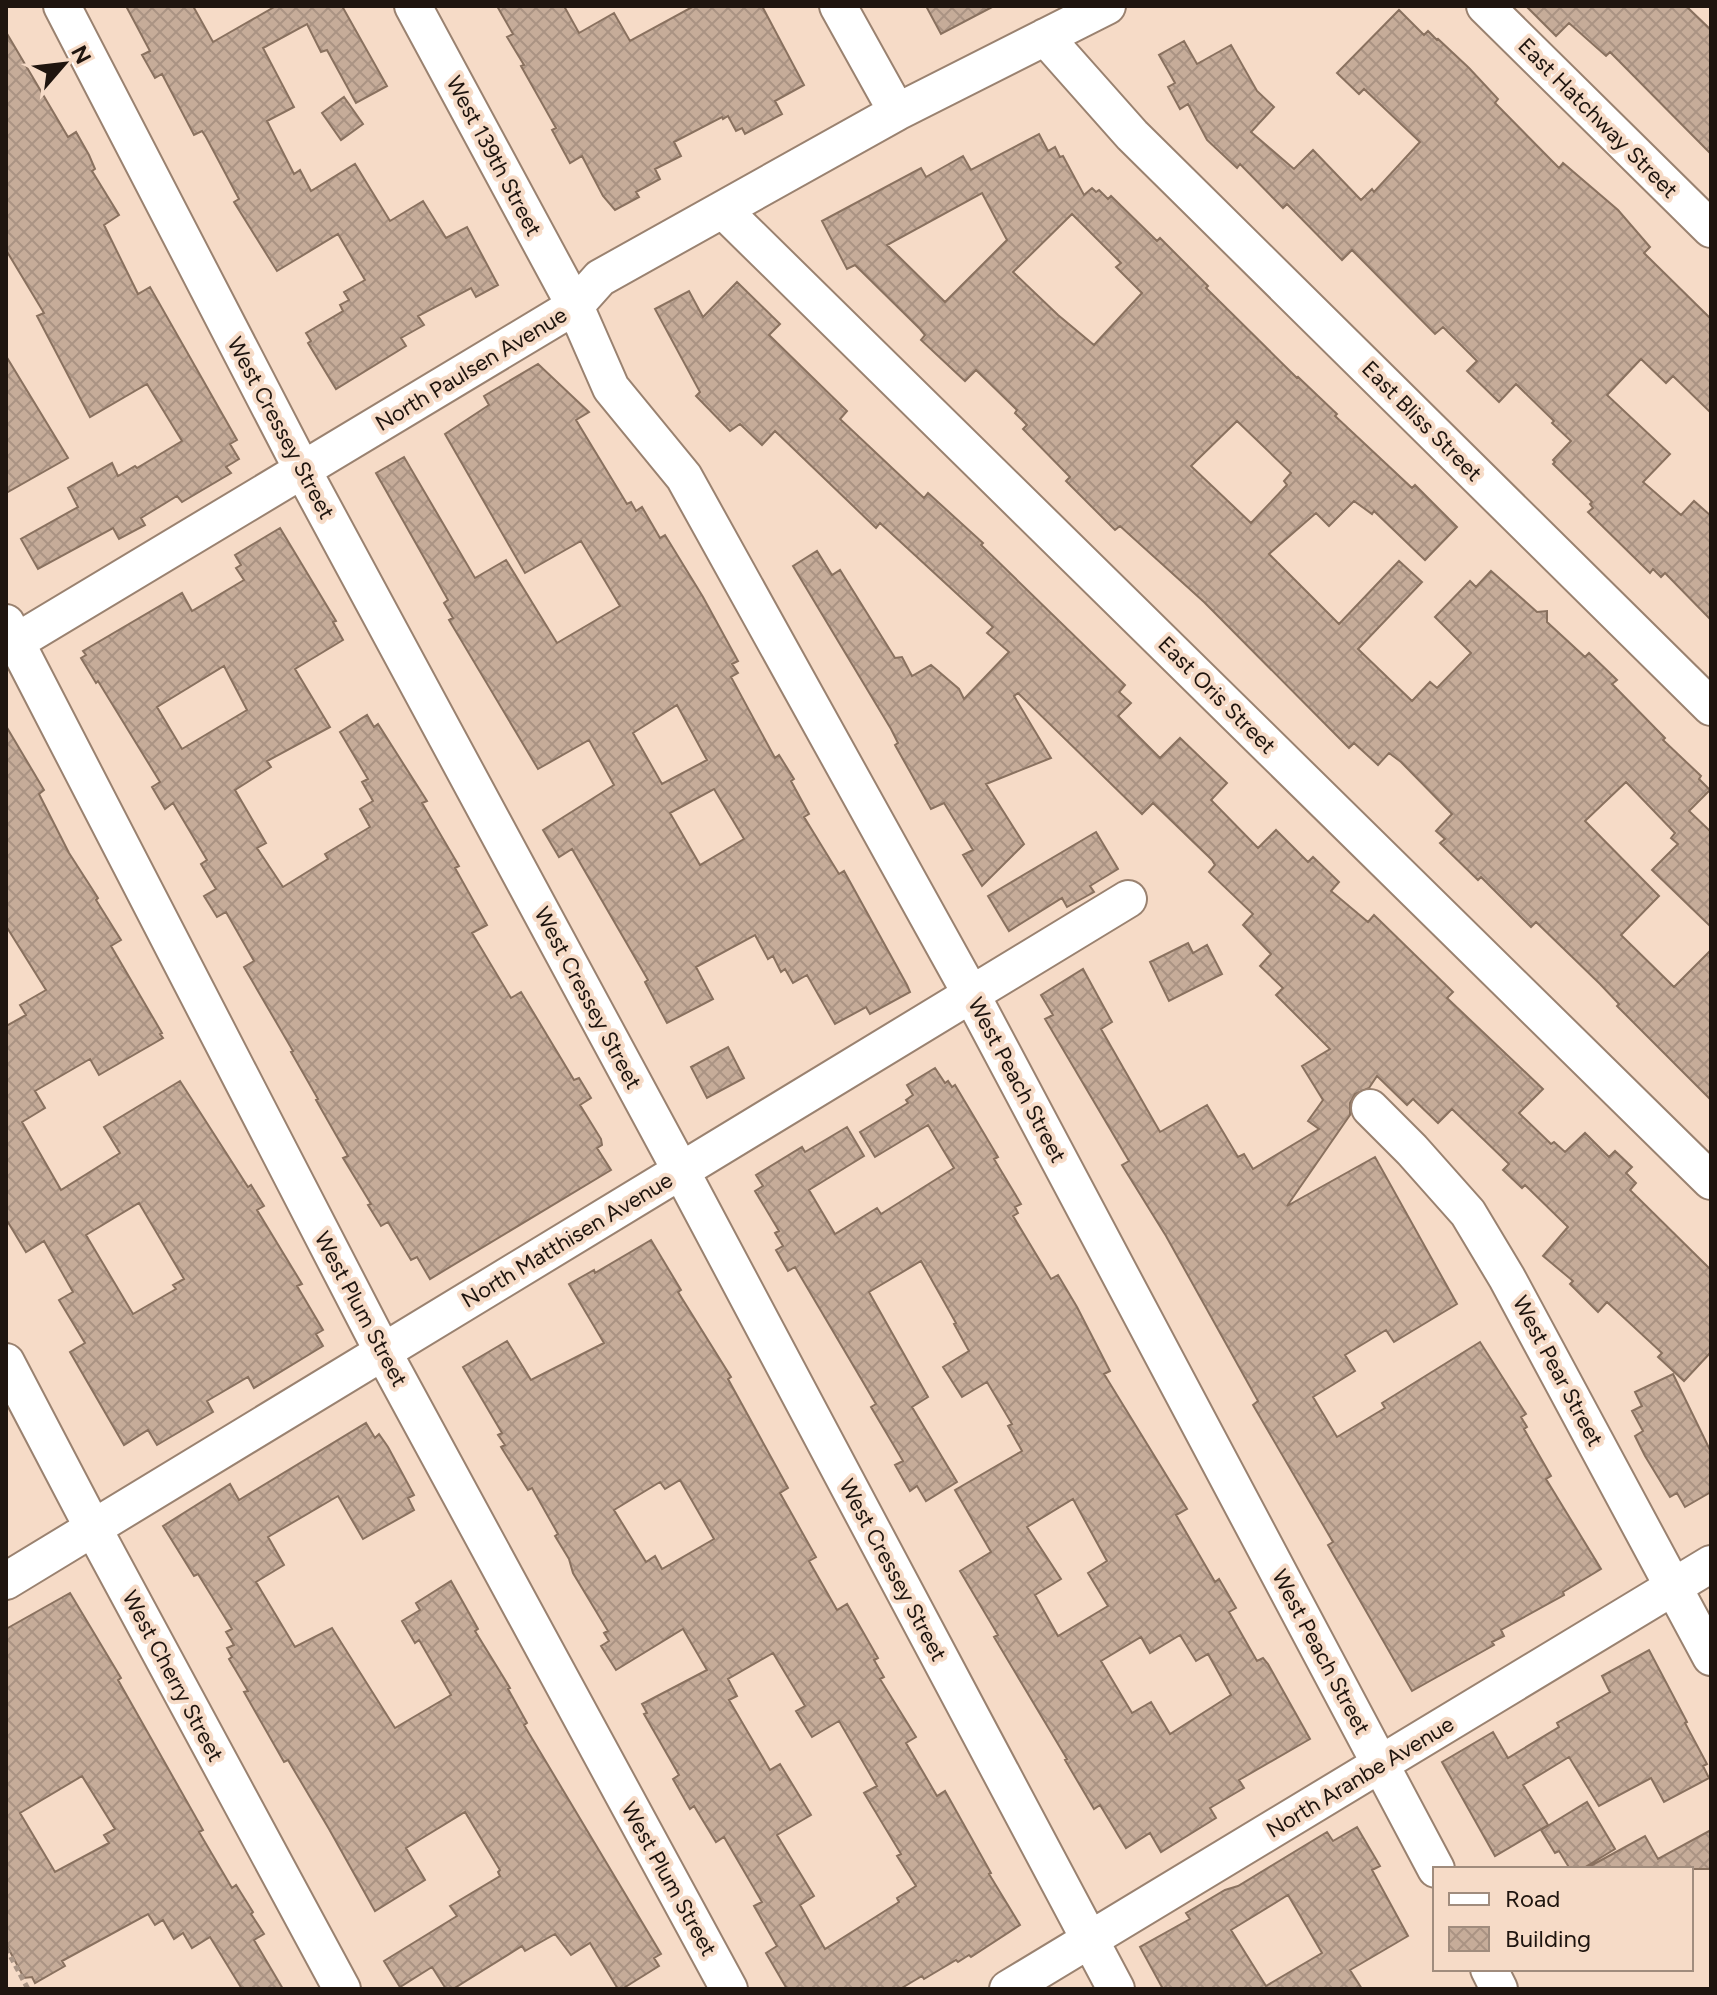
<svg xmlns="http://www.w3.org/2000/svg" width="1717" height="1995" viewBox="0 0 1717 1995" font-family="Figtree,sans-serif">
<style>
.building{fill:url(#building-cross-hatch);stroke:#89715f;stroke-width:2;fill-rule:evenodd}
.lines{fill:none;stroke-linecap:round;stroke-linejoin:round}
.minor-casing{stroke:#9a8270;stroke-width:40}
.path{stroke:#ab9687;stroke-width:5;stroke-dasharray:6 4;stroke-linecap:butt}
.minor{stroke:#fff;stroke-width:36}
.labels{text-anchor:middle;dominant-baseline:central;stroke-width:8;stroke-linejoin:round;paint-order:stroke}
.street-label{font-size:22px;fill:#1f150f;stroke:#f6dbc7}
</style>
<defs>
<pattern id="building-cross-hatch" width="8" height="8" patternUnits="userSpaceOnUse" patternTransform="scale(2)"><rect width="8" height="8" fill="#c6ac99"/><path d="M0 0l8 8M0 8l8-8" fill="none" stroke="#aa9383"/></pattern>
</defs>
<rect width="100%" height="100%" fill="#f6dbc7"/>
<path class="building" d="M126,6H193L213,42L276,6H342L387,86L356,103L327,50L321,52L307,24L263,48L294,107L267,121L294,174L300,170L311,191L355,164L390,221L423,201L446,238L467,227L498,285L476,297L471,288L418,316L424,325L401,338L406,346L336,389L308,343L311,341L306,333L343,311L340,305L349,300L344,292L365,280L338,234L277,271L234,202L239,199L206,137L202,131L194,135L162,74L155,78L142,55L150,51Z
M497,6H564L579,33L614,13L630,41L694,6H762L804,85L775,101L782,114L745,134L742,128L736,131L728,116L723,119L722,117L674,142L681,156L655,169L660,179L636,192L639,197L615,210L603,196L582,156L570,163L552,130L556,128L521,66L524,65L507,37L513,34Z
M926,6H994L941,34Z
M1526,6H1686L1711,30V154L1610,52L1606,56L1569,23L1556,36Z
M1399,10L1424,35L1428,31L1437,40L1438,39L1469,68L1498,99L1495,103L1559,168L1563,163L1618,210L1650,247L1644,253L1711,319V413L1673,376L1666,383L1641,359L1607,395L1670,454L1643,482L1681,515L1694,501L1711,516V620L1665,573L1661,577L1653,569L1650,573L1588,512L1593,508L1590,504L1592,502L1553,464L1555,462L1553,460L1571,441L1552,423L1554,421L1516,384L1499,402L1467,371L1477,361L1443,327L1435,334L1352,250L1342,260L1287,204L1283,208L1240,164L1237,168L1207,140L1188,104L1180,109L1168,87L1175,83L1159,55L1184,41L1197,64L1231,45L1257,91L1274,107L1251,132L1294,169L1313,150L1361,200L1372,189L1374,192L1420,142L1364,89L1359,94L1337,73Z
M6,32L68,137L76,132L89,155L95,169L92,171L119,215L104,225L138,294L150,287L237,440L230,444L239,459L226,467L231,473L182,502L177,496L141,518L145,525L119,539L113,528L38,569L21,539L78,507L68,488L112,463L118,476L135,466L137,468L182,441L147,384L90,417L37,316L44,313L6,250Z
M344,97L363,124L341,140L322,113Z
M1039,134L1048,151L1055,147L1060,157L1063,156L1084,195L1092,188L1096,192L1099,190L1108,199L1111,196L1157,241L1160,238L1208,286L1206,288L1297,378L1298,377L1337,414L1335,416L1412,488L1415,485L1457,527L1425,560L1374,511L1372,514L1354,501L1329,526L1316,513L1269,554L1339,624L1399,561L1422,582L1358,649L1412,701L1430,682L1437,688L1471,653L1435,617L1470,581L1476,587L1491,571L1537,612L1547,611V622L1585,657L1589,653L1617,680L1612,684L1665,738L1663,740L1701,776L1699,779L1710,790L1689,811L1711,832V927L1652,870L1678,844L1671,838L1675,833L1626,782L1585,821L1659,896L1621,935L1674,987L1711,950V1100L1617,1006L1619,1004L1600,984L1536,922L1531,927L1481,877L1478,880L1440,843L1445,839L1436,831L1452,814L1401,762L1389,753L1378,765L1354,743L1349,748L1204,602L1120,526L1115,530L1066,481L1070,477L1023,429L1027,425L1015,413L1017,410L976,370L965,381L921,340L925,335L920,329L855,265L847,269L822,221L921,168L926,177L963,156L971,170ZM982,193L1007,240L945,302L887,245ZM1072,214L1121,263L1116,267L1142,293L1094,345L1058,315L1013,272ZM1237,421L1291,473L1284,481L1287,485L1251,523L1191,466Z
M737,282L780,324L769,335L847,411L840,419L924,498L928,493L983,543L981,545L1125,685L1119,692L1131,703L1118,716L1160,758L1180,738L1227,783L1211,800L1258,848L1276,830L1308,862L1313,857L1339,882L1331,891L1368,922L1374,915L1453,992L1447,998L1543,1089L1519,1113L1551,1144L1554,1142L1565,1152L1585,1133L1609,1157L1615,1151L1632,1167L1626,1173L1636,1183L1630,1190L1711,1270V1352L1684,1381L1658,1357L1662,1353L1607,1302L1598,1312L1570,1284L1573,1281L1543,1256L1568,1227L1525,1185L1522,1188L1503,1170L1509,1164L1452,1109L1438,1123L1413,1099L1407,1105L1377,1076L1369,1088L1355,1094L1350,1103V1115L1287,1206L1375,1157L1457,1304L1394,1342L1386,1330L1345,1355L1355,1371L1313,1397L1337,1437L1385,1408L1382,1403L1480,1342L1526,1414L1521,1417L1527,1427L1524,1429L1551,1476L1546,1479L1601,1569L1563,1592L1564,1595L1501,1630L1504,1636L1492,1642L1494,1645L1412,1691L1328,1545L1333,1542L1253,1405L1258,1401L1166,1236L1122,1165L1129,1161L1045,1019L1053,1015L1041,995L1083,969L1112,1022L1101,1029L1160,1132L1207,1105L1238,1157L1244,1154L1253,1169L1319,1129L1308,1121L1323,1100L1302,1066L1330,1049L1276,995L1283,988L1260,966L1271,954L1243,925L1253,914L1209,872L1215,865L1212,860L1153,803L1142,814L1018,693L1014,696L1051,758L986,784L1024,844L982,886L963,855L973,850L944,803L931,809L895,745L898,743L891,729L793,566L817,551L832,575L840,570L895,658L902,657L912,676L931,665L959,689L964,699L1009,652L987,633L993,627L880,523L876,528L775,431L762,445L740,424L730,431L696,396L700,392L655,309L689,291L703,317Z
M6,356L68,458L6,493Z
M538,364L589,412L576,420L627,504L631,502L636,511L642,507L660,538L665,535L703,597L738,661L732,664L738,673L731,677L775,758L779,755L794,779L791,781L809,814L804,817L839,874L844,871L907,985L910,992L870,1014L866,1007L835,1024L807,975L793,983L785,969L781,972L773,956L768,959L755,935L696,967L713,999L667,1023L645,982L648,980L572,849L559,857L543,830L614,785L589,740L538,769L449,620L453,618L444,603L448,600L376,473L404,457L475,578L506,560L557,643L620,606L581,541L525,573L445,434L489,405L484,396ZM677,705L707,760L662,784L633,733ZM714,789L744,839L700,865L670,813Z
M280,528L336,621L333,622L343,640L295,669L330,727L267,761L271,767L235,790L266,843L257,848L283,887L328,859L325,854L370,827L360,809L373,801L362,782L368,779L340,732L367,715L374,727L378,724L427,801L422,803L459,866L455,868L487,925L472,933L511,998L521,992L574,1080L579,1078L591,1098L580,1105L601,1139L602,1145L597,1148L611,1170L430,1279L417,1257L411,1260L388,1222L381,1226L368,1205L371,1204L343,1158L348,1156L316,1100L318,1099L291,1052L293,1051L244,967L254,961L226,912L217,917L204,896L216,889L201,864L207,860L173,803L165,809L152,787L160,782L98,681L96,683L81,658L86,655L83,651L182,593L192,611L244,580L236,568L241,565L235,555ZM224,666L247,710L182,749L157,707Z
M6,726L44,790L39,794L69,853L98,898L96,900L121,940L111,946L162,1033L160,1034L163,1038L99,1075L90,1059L35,1091L45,1108L22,1122L61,1190L120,1153L104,1127L180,1081L248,1187L251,1185L264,1206L257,1210L302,1284L297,1286L323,1330L316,1334L323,1346L254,1388L248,1377L207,1401L213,1412L157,1445L148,1430L124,1445L70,1352L85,1343L59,1300L73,1292L44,1241L26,1252L6,1219V1026L26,1015L20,1005L46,990L6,926ZM139,1203L184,1279L173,1285L176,1289L133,1314L86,1235Z
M1096,832L1118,869L1090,886L1094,892L1067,907L1062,898L1009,931L988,896Z
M1188,943L1193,953L1207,945L1222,974L1169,1001L1150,962Z
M728,1047L744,1078L707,1098L691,1067Z
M935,1068L945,1083L948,1081L952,1087L955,1085L998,1157L994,1159L1021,1204L1015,1207L1018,1213L1013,1216L1051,1279L1058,1275L1077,1307L1110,1371L1104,1374L1187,1509L1176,1515L1215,1582L1219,1579L1236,1608L1229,1612L1257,1661L1263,1658L1268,1664L1310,1739L1239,1780L1244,1788L1210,1808L1216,1818L1161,1852L1150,1833L1126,1848L1100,1805L1094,1809L1065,1760L1067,1759L994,1637L998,1635L960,1571L991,1552L955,1490L1022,1451L1008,1426L1012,1424L987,1382L962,1397L943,1367L969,1351L954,1324L956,1323L921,1261L869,1292L928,1397L912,1407L957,1482L926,1501L917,1486L910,1491L895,1465L903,1461L871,1407L876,1404L795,1267L788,1271L776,1250L783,1246L775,1233L779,1231L755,1191L763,1186L756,1175L802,1147L805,1152L847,1127L864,1156L809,1190L835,1234L877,1208L881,1214L954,1168L928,1125L875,1157L860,1132L908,1103L906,1100L913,1095L907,1085ZM1073,1499L1107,1561L1088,1573L1108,1606L1058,1636L1035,1595L1061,1579L1027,1527ZM1180,1635L1196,1661L1208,1654L1231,1695L1170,1734L1151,1702L1132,1713L1101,1661L1141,1637L1150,1653Z
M651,1240L681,1290L678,1292L731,1377L728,1379L788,1488L780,1493L816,1557L809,1561L837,1610L847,1604L878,1658L874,1660L884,1677L880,1679L916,1737L906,1743L937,1796L945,1791L991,1873L989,1874L1020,1925L971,1957L969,1955L958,1962L956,1960L924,1979L922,1976L900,1989H787L766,1953L777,1946L754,1906L762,1902L724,1837L716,1842L694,1806L690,1809L673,1779L679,1775L644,1714L647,1713L642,1704L707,1670L683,1629L616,1670L601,1646L609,1641L604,1633L608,1631L573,1573L569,1559L555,1536L558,1534L532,1488L528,1490L501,1447L505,1445L498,1435L502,1433L463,1367L507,1341L531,1380L604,1343L569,1284L594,1270L595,1273ZM680,1480L714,1539L662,1569L655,1556L646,1562L614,1510L660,1482L665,1489ZM773,1653L805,1706L796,1711L812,1737L839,1721L877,1786L864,1793L901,1854L897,1856L916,1886L897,1898L899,1902L825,1949L800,1905L814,1896L777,1835L811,1815L780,1764L770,1770L729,1700L737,1696L728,1679Z
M1673,1374L1711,1452V1492L1685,1507L1677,1493L1670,1497L1645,1456L1635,1436L1643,1431L1632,1411L1642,1406L1635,1392Z
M366,1423L375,1438L379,1434L388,1447L414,1495L408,1498L414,1510L363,1539L338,1496L268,1537L284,1565L256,1582L295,1647L332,1628L395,1728L451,1695L419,1640L415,1643L402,1621L420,1610L416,1603L451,1581L478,1629L475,1631L510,1688L508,1689L527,1723L524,1725L661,1954L654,1958L659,1966L622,1989H618L590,1943L571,1955L555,1934L525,1951L522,1946L453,1989H446L432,1967L400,1987L384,1961L457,1916L450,1906L500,1876L498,1872L500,1870L465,1812L406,1848L425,1880L375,1911L329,1829L288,1760L284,1762L244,1692L248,1691L229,1659L232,1657L227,1648L234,1645L226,1632L232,1629L198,1574L194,1576L163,1526L230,1484L239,1500Z
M70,1593L121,1678L118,1680L203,1830L199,1832L232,1888L236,1885L253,1912L251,1914L264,1934L254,1940L283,1989H242L210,1937L192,1948L183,1933L174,1939L163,1920L155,1925L148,1914L62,1961L65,1966L35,1983L32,1977L24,1978L6,1944V1629ZM82,1776L115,1829L104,1835L109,1843L55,1872L20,1813Z
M1649,1650L1687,1722L1685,1723L1707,1764L1703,1766L1709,1778L1664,1802L1651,1778L1599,1806L1569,1757L1523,1785L1548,1825L1495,1856L1442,1762L1493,1732L1508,1758L1559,1727L1557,1723L1610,1692L1602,1676Z
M1587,1802L1615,1849L1582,1869H1570L1559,1851L1555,1853L1541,1830Z
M1357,1827L1380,1866L1372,1870L1408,1936L1350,1970L1362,1989H1163L1140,1947L1190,1919L1186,1913L1225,1890L1238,1886L1327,1832L1333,1841ZM1288,1895L1322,1953L1266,1986L1231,1930Z
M1711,1830V1869H1585L1645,1836L1658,1859Z"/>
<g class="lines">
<g class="minor-casing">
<path id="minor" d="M62,6L303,471L681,1171L1116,1989
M413,6L575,306L611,388L684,477L971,994L1436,1869
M838,6L897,112
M1485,6L1711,229
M1045,37L1132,135L1711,707
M723,210L1711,1181
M6,623L383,1352L729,1989
M6,648L575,306L600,278L897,112L1107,6
M1370,1108L1412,1150L1468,1213L1507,1278L1711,1657
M6,1362L93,1528L342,1989
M6,1581L1128,899
M1489,1969L1499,1989
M1008,1989L1711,1564"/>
</g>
<path class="path" d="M6,1948L28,1989"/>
<use href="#minor" class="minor"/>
</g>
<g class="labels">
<g class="street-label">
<text transform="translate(1598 118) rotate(45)">East Hatchway Street</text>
<text transform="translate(494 156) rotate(62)">West 139th Street</text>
<text transform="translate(471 369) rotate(-31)">North Paulsen Avenue</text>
<text transform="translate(1422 421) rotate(45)">East Bliss Street</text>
<text transform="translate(281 428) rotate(62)">West Cressey Street</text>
<text transform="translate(1217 695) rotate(45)">East Oris Street</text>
<text transform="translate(588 998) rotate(62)">West Cressey Street</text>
<text transform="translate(1017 1080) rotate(62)">West Peach Street</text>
<text transform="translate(567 1240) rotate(-31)">North Matthisen Avenue</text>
<text transform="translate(361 1309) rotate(62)">West Plum Street</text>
<text transform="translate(1558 1371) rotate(62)">West Pear Street</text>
<text transform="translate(893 1570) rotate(62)">West Cressey Street</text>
<text transform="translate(1321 1652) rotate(62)">West Peach Street</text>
<text transform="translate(173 1676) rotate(62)">West Cherry Street</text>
<text transform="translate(1360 1777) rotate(-31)">North Aranbe Avenue</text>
<text transform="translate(669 1879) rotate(61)">West Plum Street</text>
</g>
</g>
<rect width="1717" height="1995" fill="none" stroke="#1f150f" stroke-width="16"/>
<rect x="1433" y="1867" width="260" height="104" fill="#f6dbc7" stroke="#a08c7d" stroke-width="2"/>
<rect x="1449" y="1893" width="40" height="12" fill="#ffffff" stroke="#a08c7d" stroke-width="2"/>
<text x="1505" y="1907" font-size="24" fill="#1f150f">Road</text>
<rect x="1449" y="1927" width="40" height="24" fill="url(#building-cross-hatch)" stroke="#a08c7d" stroke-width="2"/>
<text x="1505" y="1947" font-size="24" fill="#1f150f">Building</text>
<g transform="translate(64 64) rotate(62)" stroke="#f6dbc7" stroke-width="6" paint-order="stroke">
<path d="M0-6L14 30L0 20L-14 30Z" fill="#1f150f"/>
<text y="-12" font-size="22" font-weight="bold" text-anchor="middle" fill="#1f150f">N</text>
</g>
</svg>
